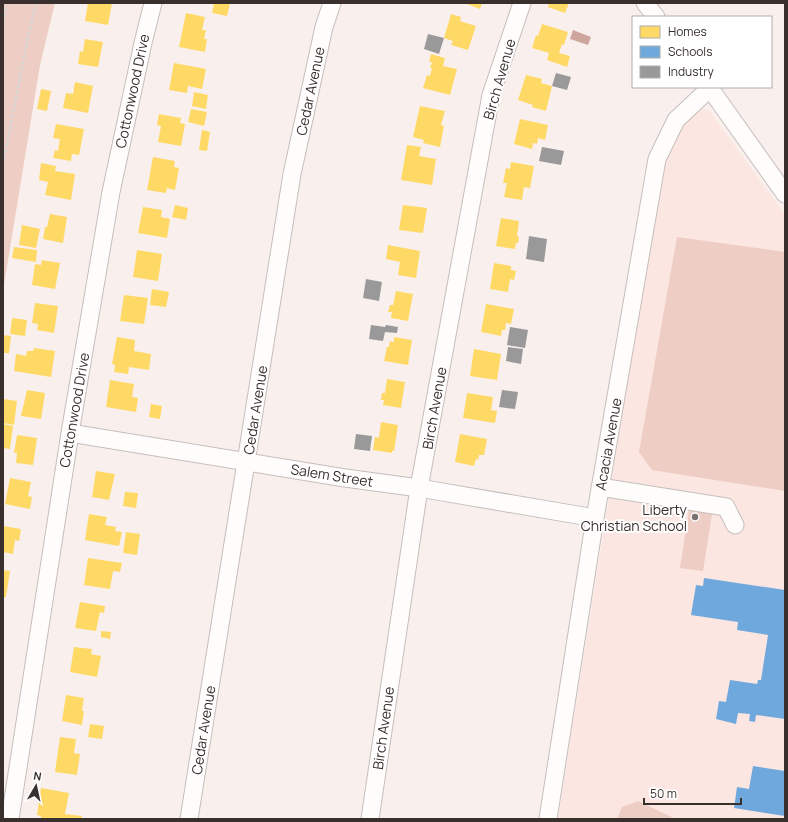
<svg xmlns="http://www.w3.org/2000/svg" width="788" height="822" viewBox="0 0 788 822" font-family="Manrope,sans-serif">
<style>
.built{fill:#fce6e1}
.green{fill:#eecdc4}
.water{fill:#cea69d}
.homes{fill:#ffd966}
.schools{fill:#6fa8dc}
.industry{fill:#999}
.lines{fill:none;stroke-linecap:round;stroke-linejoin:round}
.minor-casing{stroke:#c6bebc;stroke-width:19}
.path{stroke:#dad6d5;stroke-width:2.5;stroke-dasharray:4 2;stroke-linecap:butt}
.minor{stroke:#fefdfc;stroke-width:17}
.poi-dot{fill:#7c7371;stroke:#fff;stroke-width:1.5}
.labels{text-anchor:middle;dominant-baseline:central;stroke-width:4;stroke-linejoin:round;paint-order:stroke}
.street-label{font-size:14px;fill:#39302e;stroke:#fff}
.poi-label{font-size:14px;fill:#39302e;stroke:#fff;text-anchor:end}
</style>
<rect width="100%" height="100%" fill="#f9f0ed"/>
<path class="built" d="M698,109L708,110L711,113L785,215V819H558L662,162L679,127Z"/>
<path class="green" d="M3,3H55L40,65L3,291Z
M677,237L785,252V491L652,470L639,452Z
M689,510L712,514L703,571L680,568Z
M638,801L676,819H617L622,807Z"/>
<path class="water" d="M573,30L591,37L588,45L570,39Z"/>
<path class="homes" d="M88,3H112L108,25L85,21Z
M214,3H230L227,16L212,13Z
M464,3H482L480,9Z
M549,3H569L565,13L548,7Z
M186,13L205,17L202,30H206L204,39H207L205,52L179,47Z
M451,14L461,17L460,21L476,26L468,50L451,45L453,41L444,38Z
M542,24L568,32L564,45L562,44L559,53L570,56L567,67L547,60L549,53L532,48L536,35L538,36Z
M85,39L103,42L98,67L78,64L80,51L83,52Z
M431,54L445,58L443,66L457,69L450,95L423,88L427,75L430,76L432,68H430L432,62H429Z
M174,63L206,69L202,89L188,86L187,93L169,90Z
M526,75L542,79L541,83L552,86L546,111L532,107L533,105L518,100Z
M75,82L93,86L88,113L63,108L66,93L73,94Z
M41,89L51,91L47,111L37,109Z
M194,92L208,95L206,109L192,106Z
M420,106L445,111L441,125L444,126L440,147L423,143L424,140L413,137Z
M191,109L207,112L204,126L188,122Z
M159,114L181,118L180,123L185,124L181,146L158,142L161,126L157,125Z
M520,119L548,125L545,140L538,138L537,144L533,143L532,149L514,144Z
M56,124L84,129L79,155L72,154L71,161L53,158L55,150L58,151L60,139L53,138Z
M202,130L210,132L207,151L199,150Z
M407,145L421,147L419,156L436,159L432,185L401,180Z
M153,157L175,161L174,167L179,168L175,190L167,188L166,193L147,190Z
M511,162L534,166L530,188L524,187L522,200L504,197L507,183H503L506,168L510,169Z
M41,163L56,166L55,171L75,174L71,200L45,195L48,182L39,180Z
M175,205L188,208L186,220L172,217Z
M403,205L427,208L423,233L399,230Z
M143,207L162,210L161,217L170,219L167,238L138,233Z
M50,214L67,217L63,243L43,239L45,227H47Z
M501,218L519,221L517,236L519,237L518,243H516L515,249L496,246Z
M22,225L40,229L36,248L19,245Z
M388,245L420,251L416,278L398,275L400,262L386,259Z
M14,247L37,250L36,262L12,258Z
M137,250L162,254L158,281L133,277Z
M42,260L60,263L55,289L32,285L35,264L41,265Z
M494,263L511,266V270L516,271L514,280L510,279L508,292L490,289Z
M152,289L169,292L166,307L150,305Z
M396,291L413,294L408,321L391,318L392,312H388L390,305H393Z
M124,295L148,298L144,324L120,321Z
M35,303L58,306L54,333L37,330L38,324L32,323Z
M486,304L514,309L511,324L506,323L505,330H502L501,336L481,332Z
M12,318L27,320L25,336L10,334Z
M3,335L11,336L9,353H3Z
M117,337L135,340L134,351L151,354L149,370L129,367L128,374L114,372L115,365L112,364Z
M394,337L412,340L408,365L384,361L387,347H389L390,341L394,342Z
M34,348L55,351L51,377L14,371L16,354L26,356L27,351H33Z
M474,349L501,354L497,380L470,376Z
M387,379L405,382L401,408L383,405L384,400H381L382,393H385Z
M110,380L134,384L132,397L138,398L136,412L106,407Z
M27,390L45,393L41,419L21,416Z
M467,393L493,397L491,410L497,411L495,423L463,418Z
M4,399L17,401L14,425L3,423Z
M151,404L162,406L160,419L149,417Z
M381,422L398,425L394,451H392V453L373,450L375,437L379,438Z
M3,424L13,426L10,449L3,448Z
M460,434L487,439L484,455H479L478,460L476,459L474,466L455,462Z
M17,435L37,438L33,465L16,463L17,453H14Z
M96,471L115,474L109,500L92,497Z
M10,478L31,482L28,496L32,497L30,509L5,504Z
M125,492L138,493L136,508L123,506Z
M89,514L107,517L105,525L116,527L115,531L122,532L119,546L85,540Z
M3,526L21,529L19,541L15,540L13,554L3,552Z
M126,532L140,534L137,555L123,553Z
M88,558L122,563L120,572L113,571L110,589L84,585Z
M3,570L10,571L6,597H3Z
M80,602L105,606L104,613L100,612L96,631L75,628Z
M101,631L111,632L110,639L101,637Z
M74,647L92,649L91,654L101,656L97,677L70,672Z
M66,695L84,698L82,711H84L82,725L62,721Z
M90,724L104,726L102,739L88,737Z
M60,737L76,739L74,753L80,754L77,775L55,772Z
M41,788L69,793L65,814L82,816L81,819H41V816L37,815Z"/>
<path class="schools" d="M704,578L785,590V719L756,715L755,722L749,721L750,714L738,713L736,724L716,719L719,701L726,702L730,680L757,684L758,680H761L768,635L737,630L738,622L691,615L696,585L703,586Z
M753,766L785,771V816L734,808L737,787L749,789Z"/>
<path class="industry" d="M428,34L444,38L439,54L424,49Z
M556,73L571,77L567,90L552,86Z
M542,147L564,151L561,165L539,161Z
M529,236L547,239L544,262L526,259Z
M366,279L382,282L379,301L363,298Z
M371,325L385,327L386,325L398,327L397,333L385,332L383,341L369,339Z
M510,327L528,330L525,348L507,345Z
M508,347L523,349L521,364L506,361Z
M502,390L518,392L515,409L499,407Z
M356,434L372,436L370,451L354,449Z"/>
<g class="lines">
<g class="minor-casing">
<path id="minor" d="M645,3L656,17
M709,87L785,194
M70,433L345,478L419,488L595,518
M600,487L726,507L735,525
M10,819L70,433L111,192L143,43L153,3
M189,819L292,174L324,27L332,3
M370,819L419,488L491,95L522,3
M548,819L595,518L657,159L676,120L710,88"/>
</g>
<path class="path" d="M3,23L7,3
M3,165L26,46L36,3"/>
<use href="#minor" class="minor"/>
</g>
<circle class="poi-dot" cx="695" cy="517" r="4"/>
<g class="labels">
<g class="street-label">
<text transform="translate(499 79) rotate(-74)">Birch Avenue</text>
<text transform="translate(132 91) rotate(-78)">Cottonwood Drive</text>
<text transform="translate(310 91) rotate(-78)">Cedar Avenue</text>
<text transform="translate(434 408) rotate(-80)">Birch Avenue</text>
<text transform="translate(74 410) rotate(-80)">Cottonwood Drive</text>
<text transform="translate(255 410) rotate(-81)">Cedar Avenue</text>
<text transform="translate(608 444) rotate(-80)">Acacia Avenue</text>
<text transform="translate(332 475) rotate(9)">Salem Street</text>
<text transform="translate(383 728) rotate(-82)">Birch Avenue</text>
<text transform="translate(203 730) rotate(-81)">Cedar Avenue</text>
</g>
<g class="poi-label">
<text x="687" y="509">Liberty<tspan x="687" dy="16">Christian School</tspan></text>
</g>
</g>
<rect width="788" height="822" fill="none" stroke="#39302e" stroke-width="8"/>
<rect x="632" y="16" width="140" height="72" fill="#ffffff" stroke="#b0acab"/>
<rect x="640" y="26" width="20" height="12" fill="#ffd966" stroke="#b0acab"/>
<text x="668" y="36" font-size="12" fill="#39302e">Homes</text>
<rect x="640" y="46" width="20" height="12" fill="#6fa8dc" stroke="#b0acab"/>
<text x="668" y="56" font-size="12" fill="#39302e">Schools</text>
<rect x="640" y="66" width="20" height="12" fill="#999999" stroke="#b0acab"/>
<text x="668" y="76" font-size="12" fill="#39302e">Industry</text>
<g transform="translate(36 786) rotate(9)" stroke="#ffffff" stroke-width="3" paint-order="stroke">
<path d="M0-3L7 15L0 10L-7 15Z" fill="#39302e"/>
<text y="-6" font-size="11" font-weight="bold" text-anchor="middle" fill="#39302e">N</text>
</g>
<path d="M644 798v6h97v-6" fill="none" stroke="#39302e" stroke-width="2"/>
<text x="650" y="798" font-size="12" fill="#39302e" stroke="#ffffff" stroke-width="3" paint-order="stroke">50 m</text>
</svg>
